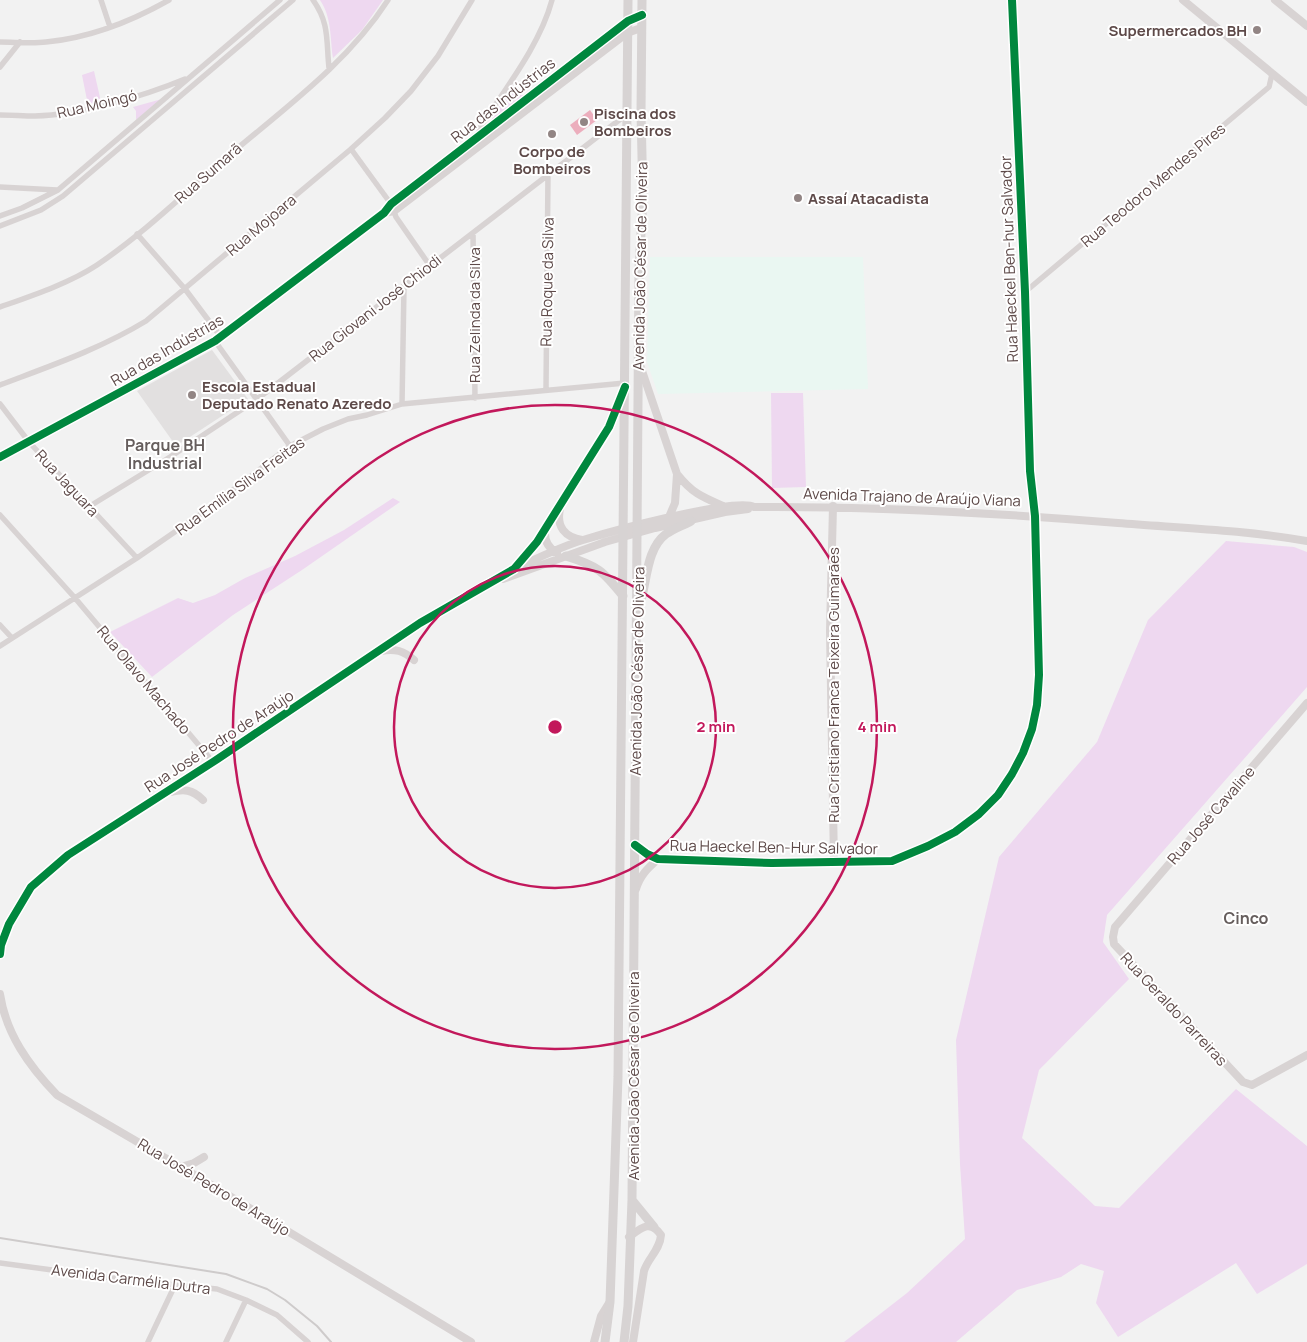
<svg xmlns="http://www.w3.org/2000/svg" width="1307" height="1342" viewBox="0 0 1307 1342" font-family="Manrope,sans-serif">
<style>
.education{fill:#e2e0e0}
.medical{fill:#eaf7f2}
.green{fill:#eed8f0}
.water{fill:#ecaebd}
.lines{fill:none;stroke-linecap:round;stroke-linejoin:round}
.minor{stroke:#d8d3d3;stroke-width:5.5}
.tertiary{stroke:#d8d3d3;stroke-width:8}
.secondary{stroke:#d7d3d3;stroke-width:9}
.rail{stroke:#cecbcb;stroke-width:2}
.cycleway-casing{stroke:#fff;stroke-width:11}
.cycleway{stroke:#00873e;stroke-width:8}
.ring{fill:none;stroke:#c2185b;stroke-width:2.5}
.poi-dot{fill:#928584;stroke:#fff;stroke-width:2}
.labels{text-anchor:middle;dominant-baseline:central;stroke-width:4;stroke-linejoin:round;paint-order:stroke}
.poi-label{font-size:15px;font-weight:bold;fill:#5e4a49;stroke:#fff;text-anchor:start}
.street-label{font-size:15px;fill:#5e4a49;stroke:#fff}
.neighbourhood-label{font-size:16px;font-weight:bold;fill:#665e5d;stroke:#fff}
.centre{fill:#c2185b;stroke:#fff;stroke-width:2.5}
.ring-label{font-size:15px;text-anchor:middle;font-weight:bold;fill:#c2185b;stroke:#fff;stroke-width:4;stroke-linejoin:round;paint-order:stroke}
</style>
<rect width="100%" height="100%" fill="#f2f2f2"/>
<path class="education" d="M212,350L248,399L176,446L137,391Z"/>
<path class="medical" d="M650,257H863L868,389L658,394L647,362Z"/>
<path class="green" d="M320,0H383L362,30L333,58C330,38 332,18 320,0Z
M94,71L101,102L88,105L82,75Z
M512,85L526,98L486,129Z
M162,99L136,120V111L133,107Z
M771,393H803L806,487L772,488Z
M393,498L400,502L302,570L233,615L152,677L110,632L178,598L193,603L215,595L245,578L295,556L344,530Z
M1226,541L1294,547L1307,552V687L1107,915L1103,942L1129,979L1039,1070L1022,1138L1095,1206L1119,1208L1236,1089L1307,1146V1264L1257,1294L1236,1263L1118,1337L1096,1303L1104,1271L1081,1264L1061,1277L1017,1290L956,1342H844L907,1293L965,1239L960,1164L956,1040L999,857L1097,742L1148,620Z"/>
<path class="water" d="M590,110L597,120L577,135L570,125Z"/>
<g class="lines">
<path class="minor" d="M101,0L110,27
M313,0C330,24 326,41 329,68
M0,42C15,42 31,44 46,42C88,38 132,21 169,0
M0,67L20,42
M0,115C12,115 23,116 35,116C80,115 144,96 185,79
M482,137L479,133L480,128C505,89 540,45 552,0
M351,149L391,204L396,217L430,266
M0,187L57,190
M0,216L22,208L58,190L280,0
M0,226L41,210L63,196L293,0
M473,233L475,398
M137,234L185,289L221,337
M1025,292L1269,87L1272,74
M0,307C31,296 70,283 97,265C143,234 184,194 226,158C282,110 347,64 388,0
M215,341L290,446
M0,385C50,366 100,349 146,321L351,149L385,118L411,91L438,56L472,0
M546,390L548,173
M0,404L29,442L137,558
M402,404L404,287
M90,506L170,457L256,400L627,114
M0,515L75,598L213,762
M0,625L12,638
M0,646L137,558L208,509L290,446L323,429L348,419L367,415L402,404L625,383
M0,1263L127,1280L217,1289L246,1300L277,1315L308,1342
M148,1342L175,1285
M226,1342L246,1300"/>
<path class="tertiary" d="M1183,0L1307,102
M1275,0L1307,26
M384,213L394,211L627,33L641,28
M640,365L677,474C692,493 702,497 723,506
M0,457L215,341L384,213L391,204L628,21L642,15
M833,506L830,631L834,863
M560,509C556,527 565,537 582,540
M666,519L669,517L675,503L677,474
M545,530C544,541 548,548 557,553
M516,568C538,558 560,547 583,540C609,532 736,497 754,507C876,506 997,513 1118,523C1181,528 1245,530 1307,541
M503,579L605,542L655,528L725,512L748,509
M381,651C395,648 404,651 414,660
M1307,703L1115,927L1113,937L1114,944L1243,1082L1252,1085L1307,1055
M170,792C184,789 192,789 203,800
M635,845L647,854L658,859L772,863L892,861L928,846L955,832L979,814L998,795L1012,774L1023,753L1032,729L1037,705L1039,675L1035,516L1030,471L1025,292L1012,0
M636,889C640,875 648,868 658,859
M0,954L1,945L9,924L31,887L68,855L213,762L420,623L514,569L537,542L609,427L623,391
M0,994C6,1034 29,1066 57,1095L203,1180L471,1342
M181,1167L194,1163L204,1157
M629,1237C641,1228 650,1219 661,1235C660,1250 648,1258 644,1271L633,1342
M594,1342L601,1316L609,1303"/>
<path class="secondary" d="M566,556C598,566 603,571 623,596
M641,600C647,579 647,548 666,534C674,528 684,525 691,521
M632,1200L654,1227
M605,1342L610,1302L618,1077L628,0
M624,1342L628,1306L632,1200L639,268L643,199L641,113L642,0"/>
<path class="rail" d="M0,1238L226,1274L267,1289L285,1300L317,1326L331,1342"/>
<g class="cycleway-casing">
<path id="cycleway" d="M0,457L215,341L384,213L391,204L628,21L642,15
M635,845L647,854L658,859L772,863L892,861L928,846L955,832L979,814L998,795L1012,774L1023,753L1032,729L1037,705L1039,675L1035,516L1030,471L1025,292L1012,0
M0,954L1,945L9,924L31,887L68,855L213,762L420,623L514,569L537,542L609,427L625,387"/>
</g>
<use href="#cycleway" class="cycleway"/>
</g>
<g class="ring">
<circle cx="555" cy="727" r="161"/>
<circle cx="555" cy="727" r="322"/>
</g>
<g class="poi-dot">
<circle cx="1257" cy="30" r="5"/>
<circle cx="584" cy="122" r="5"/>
<circle cx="552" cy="134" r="5"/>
<circle cx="798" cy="198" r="5"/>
<circle cx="192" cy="395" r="5"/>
</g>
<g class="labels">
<g class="poi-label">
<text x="1247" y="30" text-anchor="end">Supermercados BH</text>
<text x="594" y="113">Piscina dos<tspan x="594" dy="17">Bombeiros</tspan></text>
<text x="552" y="151" text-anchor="middle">Corpo de<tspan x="552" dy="17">Bombeiros</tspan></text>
<text x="808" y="198">Assaí Atacadista</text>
<text x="202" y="386">Escola Estadual<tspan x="202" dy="17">Deputado Renato Azeredo</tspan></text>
</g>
<g class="street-label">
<text transform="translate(503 100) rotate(-38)">Rua das Indústrias</text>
<text transform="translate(97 104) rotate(-13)">Rua Moingó</text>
<text transform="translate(208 173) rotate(-41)">Rua Sumarã</text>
<text transform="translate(1153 185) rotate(-40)">Rua Teodoro Mendes Pires</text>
<text transform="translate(261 225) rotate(-40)">Rua Mojoara</text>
<text transform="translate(1009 259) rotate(-92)">Rua Haeckel Ben-hur Salvador</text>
<text transform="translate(640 266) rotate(-89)">Avenida João César de Oliveira</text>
<text transform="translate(547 282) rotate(-89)">Rua Roque da Silva</text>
<text transform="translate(375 308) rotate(-38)">Rua Giovani José Chiodi</text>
<text transform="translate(474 315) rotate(-90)">Rua Zelinda da Silva</text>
<text transform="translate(167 350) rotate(-30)">Rua das Indústrias</text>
<text transform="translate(67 483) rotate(47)">Rua Jaguara</text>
<text transform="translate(240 486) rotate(-36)">Rua Emília Silva Freitas</text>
<text transform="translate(912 497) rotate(2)">Avenida Trajano de Araújo Viana</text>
<text transform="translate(637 671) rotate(-89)">Avenida João César de Oliveira</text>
<text transform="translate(144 680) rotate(50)">Rua Olavo Machado</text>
<text transform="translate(833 685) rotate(-90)">Rua Cristiano Franca Teixeira Guimarães</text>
<text transform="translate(219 741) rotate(-33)">Rua José Pedro de Araújo</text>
<text transform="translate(1211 815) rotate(-49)">Rua José Cavaline</text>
<text transform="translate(774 847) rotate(1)">Rua Haeckel Ben-Hur Salvador</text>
<text transform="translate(1174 1009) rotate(47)">Rua Geraldo Parreiras</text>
<text transform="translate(633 1076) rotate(-90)">Avenida João César de Oliveira</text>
<text transform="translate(214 1187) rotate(31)">Rua José Pedro de Araújo</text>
<text transform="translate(131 1279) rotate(7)">Avenida Carmélia Dutra</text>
</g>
<g class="neighbourhood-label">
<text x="165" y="445">Parque BH<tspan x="165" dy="18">Industrial</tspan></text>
<text x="1246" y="918">Cinco</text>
</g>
</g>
<circle cx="555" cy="727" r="8" class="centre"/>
<g class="ring-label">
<text x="716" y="732">2 min</text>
<text x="877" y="732">4 min</text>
</g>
</svg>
